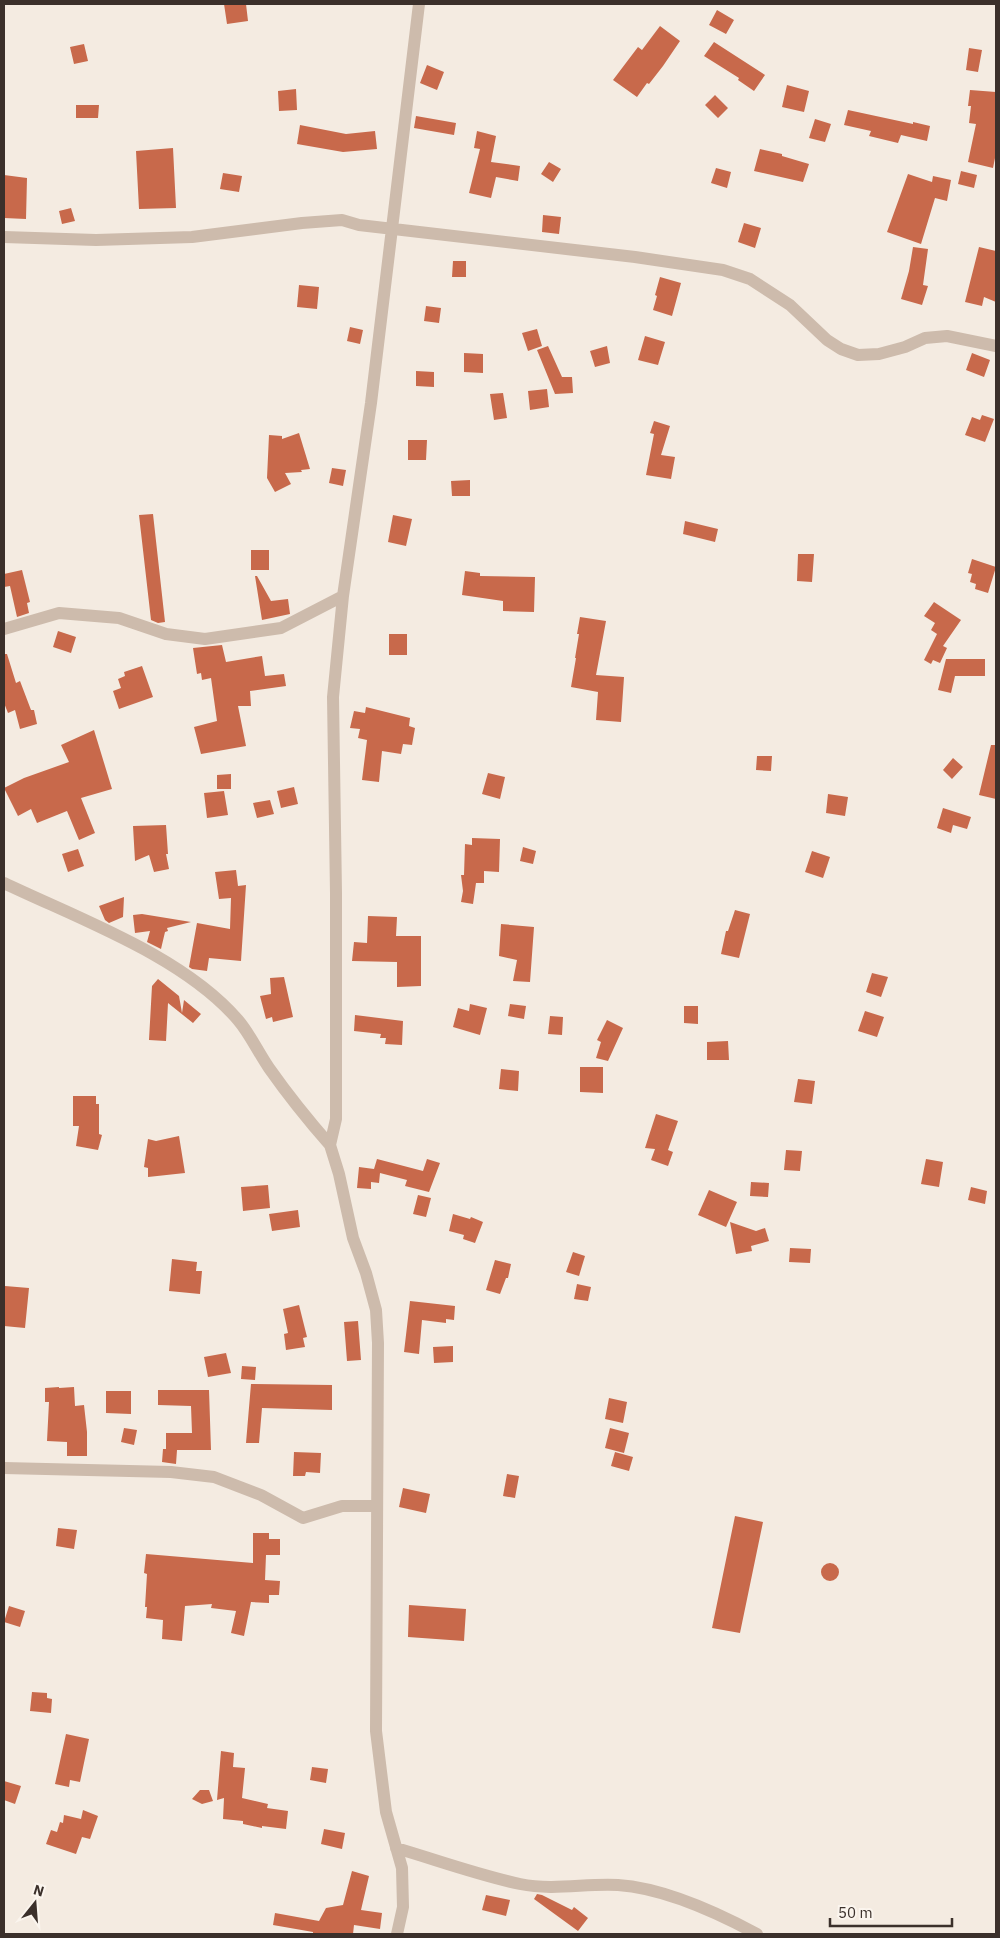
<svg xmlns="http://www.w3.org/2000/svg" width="1000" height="1938" viewBox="0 0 1000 1938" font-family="'IBM Plex Sans',sans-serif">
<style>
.building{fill:#c8694b}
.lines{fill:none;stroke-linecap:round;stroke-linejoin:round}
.minor{stroke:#cdbbac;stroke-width:12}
</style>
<rect width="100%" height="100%" fill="#f4ebe1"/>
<path class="building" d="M224,4H246L248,21L227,24Z
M717,10L734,20L726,34L709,25Z
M660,26L680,41L663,66L649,84L647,83L637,97L613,80L638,47L642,50Z
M714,42L765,75L754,91L738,80L739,78L704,56Z
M84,44L88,61L74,64L70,47Z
M969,48L982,50L978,72L966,70Z
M427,65L444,72L437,90L420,83Z
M787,85L809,91L804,112L782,107Z
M296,89L297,110L279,111L278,91Z
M970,90L996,92V153L993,168L968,162L976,124L969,123L971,106H968Z
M715,95L728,108L718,118L705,105Z
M76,105H99L98,118H76Z
M848,110L913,124V122L930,126L927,141L901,135L898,143L869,136L871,131L844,125Z
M416,116L456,123L454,135L414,128Z
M815,119L831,124L825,142L809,138Z
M300,125L346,134L375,131L377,149L343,152L297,144Z
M477,131L496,136L491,162L520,166L518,181L496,177L491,198L469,193L480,149L474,148Z
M173,148L176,208L139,209L136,151Z
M760,149L782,154V156L809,164L803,182L754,171Z
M549,162L561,169L553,182L541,174Z
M716,168L731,172L727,188L711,183Z
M961,171L977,175L974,188L958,184Z
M223,173L242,176L239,192L220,189Z
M908,174L932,182L933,176L951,180L947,201L935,198L921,244L887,232Z
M4,175L27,178L26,219L4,218Z
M71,208L75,221L62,224L59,211Z
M543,215L561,217L559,234L542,232Z
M744,223L761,228L755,248L738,242Z
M913,247L928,249L923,285L928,286L922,305L901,299L909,271Z
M979,247L996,251V302L984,297L982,306L965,302Z
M453,261H466V277H452Z
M660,277L681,283L672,316L653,310L657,296L655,295Z
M299,285L319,287L317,309L297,307Z
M426,306L441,308L439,323L424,321Z
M350,327L363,330L360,344L347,341Z
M537,329L542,346L528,351L522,333Z
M645,336L665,342L658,365L638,360Z
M548,346L562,377H572L573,393L555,394L537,350Z
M607,346L610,363L595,367L590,351Z
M464,353L483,354V373L464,372Z
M972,353L990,360L984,377L966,370Z
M416,371L434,372V387L416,386Z
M547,389L549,407L530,410L528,391Z
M503,393L507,418L494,420L490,394Z
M982,415L994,419L985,442L965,435L972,417L980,420Z
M654,421L670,426L661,455L675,457L671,479L646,475L654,434L650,433Z
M299,433L310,469L301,470L302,472L285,473L291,484L275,492L267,478L269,435L282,436V439Z
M408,440H427L426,460H408Z
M332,468L346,470L343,486L329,483Z
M470,480V496H452L451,481Z
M153,514L165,622L158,623L151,620L139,515Z
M393,515L412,519L406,546L388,542Z
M685,521L718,529L715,542L683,534Z
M251,550H269V570H251Z
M798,554H814L812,582L797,581Z
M972,559L996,567L988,593L975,589L976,584L970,582L972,574L968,573Z
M22,570L30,602L27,603L29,613L17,617L10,586L4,587V574Z
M465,571L480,573V576L535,577L534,612L503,611V601L462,595Z
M255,576H257L271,601L288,599L290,614L262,620Z
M934,602L961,620L943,646L947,648L940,663L933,660L931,664L924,660L937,634L931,630L935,623L924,616Z
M580,617L606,621L596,675L624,677L621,722L596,720L598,692L571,687L576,658H575L579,634H577Z
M58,631L76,637L71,653L53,647Z
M389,634H407V655H389Z
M222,645L226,662L262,656L265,676L284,674L286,686L250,691L251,706H238L246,746L201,754L194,727L217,721L211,678L202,680L201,673L197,674L193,648Z
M4,654H7L16,683L20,681L31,710H34L37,724L20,729L15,710L8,713L4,703Z
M946,659H985V676H955L951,693L938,690Z
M142,666L153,697L119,709L113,691L121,688L118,679L125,676L124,672Z
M366,707L410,718L409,726L415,728L412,745L403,744L401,754L382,751L379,782L362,780L367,740L358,738L360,729L350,728L354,711L365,713Z
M94,730L112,789L81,798L95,833L79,840L67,811L37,823L31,809L18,816L4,788L24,778L69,762L61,745Z
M991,745H996V799L979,795Z
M757,756H772L771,771L756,770Z
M953,758L963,767L952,779L943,770Z
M488,773L505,777L500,799L482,794Z
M231,774V789H217V775Z
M294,787L298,804L281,808L277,791Z
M224,791L228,815L207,818L204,793Z
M828,794L848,797L845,816L826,813Z
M270,800L274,814L257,818L253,803Z
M943,808L971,817L967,829L953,825L951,833L937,828Z
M166,825L168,854H166L169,869L154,872L149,855L135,861L133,826Z
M472,838L500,839L499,872L484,871V883H476L473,904L461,902L463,891L461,875H464L465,844L472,845Z
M523,847L536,851L533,864L520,861Z
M78,849L84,866L68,872L62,854Z
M812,851L830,857L823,878L805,872Z
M236,870L238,886L246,885L241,961L209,958L207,971L192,969L189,967L197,923L230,929L231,898L219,899L215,872Z
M124,897L123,917L109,923L105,920L99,906Z
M735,910L750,914L739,958L721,954L726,931H728Z
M142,914L191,922L167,928L168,931L165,932L161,949L147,942L150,931L135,933L133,915Z
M368,916L397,917L396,936H421V986L397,987V962L352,961L354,942L367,943Z
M501,924L534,927L530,982L513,981L517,960L499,956Z
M872,973L888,977L881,997L866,992Z
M284,977L293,1017L273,1022L272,1017L266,1019L260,996L271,994L270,978Z
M158,979L179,996L182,1013L184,1000L201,1014L193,1023L168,1003L166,1041L149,1040L152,986Z
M470,1004L487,1008L480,1035L453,1027L458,1008L469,1011Z
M510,1004L526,1006L524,1019L508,1016Z
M684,1006H698V1024L684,1023Z
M865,1011L884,1017L877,1037L858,1031Z
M355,1015L403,1021L402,1045L385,1044L386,1038H380L381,1034L354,1031Z
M550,1016L563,1017L562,1035L548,1034Z
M607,1020L623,1028L608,1061L596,1058L601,1042L597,1040Z
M728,1041L729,1060H707V1042Z
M580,1067H603V1093L580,1092Z
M501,1069L519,1071L518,1091L499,1089Z
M798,1079L815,1081L812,1104L794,1102Z
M73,1096H96V1104H99V1134L102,1135L98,1150L76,1146L79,1126H73Z
M656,1114L678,1121L668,1150L673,1152L668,1166L651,1160L655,1149L645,1148Z
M179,1136L185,1173L148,1177V1168L144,1167L148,1139L156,1141Z
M786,1150L802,1151L800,1171L784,1170Z
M377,1159L423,1171L427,1159L440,1163L429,1192L405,1186L407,1180L380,1173L379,1183L371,1182V1189L357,1188L359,1167L374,1169Z
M926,1159L943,1162L939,1187L921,1184Z
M751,1182L769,1183L768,1197L750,1196Z
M268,1185L270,1208L243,1211L241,1187Z
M971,1187L987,1191L985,1204L968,1200Z
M709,1190L737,1202L726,1227L698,1215Z
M418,1195L431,1198L426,1217L413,1214Z
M298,1210L300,1227L272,1231L269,1214Z
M453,1214L470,1219L471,1217L483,1222L475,1243L463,1239L464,1235L449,1231Z
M730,1222L756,1231L765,1228L769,1241L751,1246L752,1251L736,1254Z
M790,1248L811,1249L810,1263L789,1262Z
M573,1252L585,1256L579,1276L566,1272Z
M172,1259L197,1262L196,1271H202L200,1294L169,1291Z
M495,1260L511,1264L508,1278H506L500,1294L486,1290Z
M577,1284L591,1287L588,1301L574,1299Z
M5,1286L29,1288L25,1328L4,1326Z
M410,1301L455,1306L454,1320L446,1319V1323L422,1320L419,1354L404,1352Z
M299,1305L307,1337L303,1338L305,1347L286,1350L284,1334L288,1333L283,1309Z
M358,1321L361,1360L347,1361L344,1322Z
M453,1346V1362L434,1363L433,1347Z
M226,1353L231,1373L208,1377L204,1357Z
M242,1366L256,1367L255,1380L241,1379Z
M251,1384L332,1385V1410L262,1408L259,1443H246Z
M59,1387V1388L74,1387L75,1406L84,1405L87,1432V1456H67V1442L47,1441L49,1402H45V1388Z
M158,1390H209L211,1450H177L176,1464L162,1462L163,1449H166V1433H192L191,1406L158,1405Z
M106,1391H131V1414L106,1413Z
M609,1398L627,1402L623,1423L605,1419Z
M124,1428L137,1430L134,1445L121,1442Z
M610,1428L629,1433L624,1453L605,1448Z
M294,1452L321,1453L320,1473L306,1472L305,1476H293Z
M615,1452L633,1457L629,1471L611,1466Z
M507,1474L519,1476L515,1498L503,1496Z
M403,1488L430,1494L426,1513L399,1507Z
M735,1516L763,1522L740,1633L712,1628Z
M58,1528L77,1530L74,1549L56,1546Z
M253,1533H269V1539H280V1555H266L265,1580L280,1581L279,1595H269V1603L251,1602L244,1636L231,1633L236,1611L211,1608L212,1604L185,1606L182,1641L162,1639L163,1620L146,1618L147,1607H145L147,1574L144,1573L146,1554L253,1563Z
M821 1572a9 9 0 1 1 18 0a9 9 0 1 1-18 0Z
M409,1605L466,1609L464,1641L408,1637Z
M9,1606L25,1611L20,1627L4,1622Z
M32,1692L47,1693V1698L52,1699L51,1713L30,1711Z
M66,1734L89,1739L80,1782L70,1780L69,1787L55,1784Z
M221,1751L234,1753L233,1767L245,1768L242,1798L268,1804L267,1808L288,1811L286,1829L262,1826V1828L243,1824V1821L223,1819L224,1798L217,1800Z
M312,1767L328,1769L326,1783L310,1780Z
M4,1781L21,1786L15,1804L4,1800Z
M200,1790H209L213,1801L202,1804L192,1799Z
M83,1810L98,1816L90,1839L82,1837L76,1854L46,1844L51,1830L57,1832L60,1822L63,1823L64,1815L81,1819Z
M324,1829L345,1833L342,1849L321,1844Z
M352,1871L369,1876L361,1910L382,1913L380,1929L354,1925L353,1934H313V1932L273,1925L275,1913L319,1921L326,1908L343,1905Z
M537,1894L542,1895L572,1910L574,1907L588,1918L578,1931L534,1899Z
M486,1895L510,1900L506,1916L482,1910Z"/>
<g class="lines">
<path class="minor" d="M4,237L96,240L192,237L302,223L342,220L359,225L635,257L723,270L750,279L790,305L827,340L841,349L858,355L879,354L905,347L925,338L947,336L996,346
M4,629L59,613L119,618L166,634L205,639L281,628L343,596
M4,883C79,919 183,956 238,1020C250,1034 258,1052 269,1068C288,1095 308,1120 330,1145
M4,1468L171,1472L214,1477L261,1495L303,1518L342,1506H377
M396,1848C437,1860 478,1875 520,1884C555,1891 585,1883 618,1885C663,1888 718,1913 757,1934
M397,1934L403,1907L402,1868L386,1812L376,1731L378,1343L376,1310L366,1273L353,1238L339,1174L330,1145L336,1119V893L333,697L343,596L371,403L419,4"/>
</g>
<rect width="1000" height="1938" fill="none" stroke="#3b302b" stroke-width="10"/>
<g transform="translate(35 1903) rotate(17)" stroke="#fbf5ee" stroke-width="4" paint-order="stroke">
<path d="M0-4L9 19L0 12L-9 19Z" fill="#3b302b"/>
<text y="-8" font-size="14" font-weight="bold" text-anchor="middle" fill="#3b302b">N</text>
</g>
<path d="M830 1918v8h122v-8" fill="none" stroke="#3b302b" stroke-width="2.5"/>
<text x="838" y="1918" font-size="15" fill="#3b302b" stroke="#fbf5ee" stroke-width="4" paint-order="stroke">50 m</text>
</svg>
